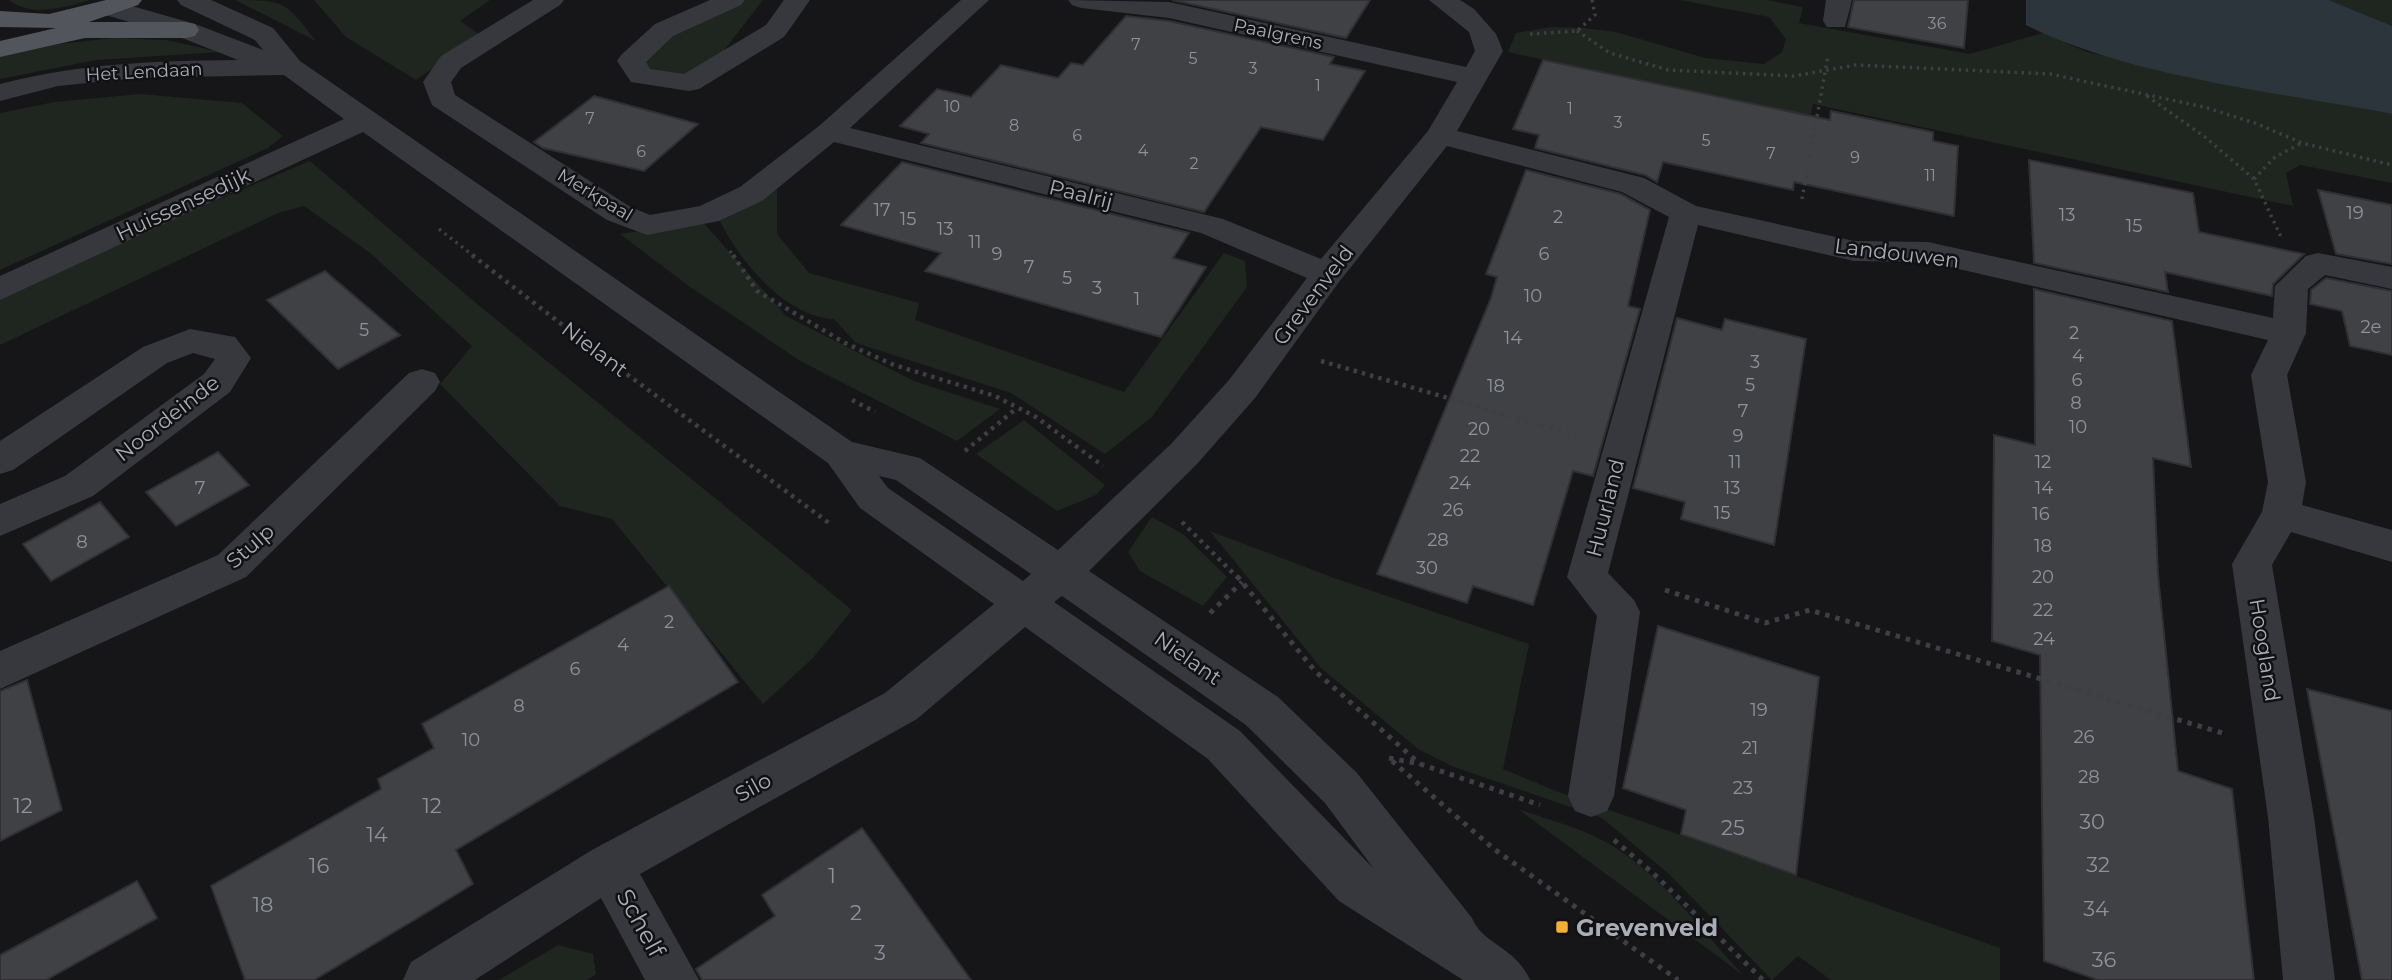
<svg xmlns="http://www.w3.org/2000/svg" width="2392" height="980" viewBox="0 0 2392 980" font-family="Montserrat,sans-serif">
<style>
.green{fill:#1e261f}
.water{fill:#2c353c}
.building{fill:#404145;stroke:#303034;stroke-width:2}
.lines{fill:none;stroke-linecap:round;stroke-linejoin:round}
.path-far2{stroke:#3d3f44;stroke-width:3.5;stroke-dasharray:2.5 4.5;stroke-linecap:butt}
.path-far1{stroke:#3d3f44;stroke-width:4.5;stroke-dasharray:3.5 5;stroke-linecap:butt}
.path{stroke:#3d3f44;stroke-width:5;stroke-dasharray:4.5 6;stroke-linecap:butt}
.minor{fill:#37383d;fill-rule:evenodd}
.major{fill:#53555c;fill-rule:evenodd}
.poi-dot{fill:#f2b134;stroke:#111113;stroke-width:2.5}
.labels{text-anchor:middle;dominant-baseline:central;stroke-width:5;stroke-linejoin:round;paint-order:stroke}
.far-number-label{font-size:16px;fill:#8e929b}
.far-street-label{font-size:18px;fill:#a8adb8;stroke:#111113}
.number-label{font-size:18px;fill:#8e929b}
.street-label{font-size:21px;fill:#a8adb8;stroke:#111113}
.near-number-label{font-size:21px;fill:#8e929b}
.near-street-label{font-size:24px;fill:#a8adb8;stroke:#111113}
.near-poi-label{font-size:24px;font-weight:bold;fill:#a8adb8;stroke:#111113;text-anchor:start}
</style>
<rect width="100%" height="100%" fill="#161618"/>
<path class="green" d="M9,0H90C68,7 29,18 9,0Z
M235,0C285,0 286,2 316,41Z
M314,0H490L460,21L481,35L416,80L346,37Z
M729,0H763L719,57L675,82L634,65L661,33Z
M1680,0H1767L1803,7L1799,23L1970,54L2043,33L2087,52L2198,77L2392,114V183L2300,165L2286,173L2293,206L1813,104L1810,118L1508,52L1516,33L1551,27L1584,28L1616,32L1705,58L1764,64L1782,52L1786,39L1769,17Z
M2329,0H2392V26Z
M114,38L166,40L220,52L96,60L0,79V56L60,44Z
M140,94L242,103L283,136L268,148L0,270V113L54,102Z
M310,161L476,303L852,610L813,658L763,704L612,519L560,506L440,384L472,346L370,253L304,206L278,213L0,345V299L127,238Z
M777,188V234L809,273L919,303L915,320L1124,392L1224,253L1245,261L1247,287L1152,417L1105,454L1011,393L856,343L834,319C786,317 740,262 720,221Z
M702,221L786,316L914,381L1000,409L957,441L802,362L690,287L620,234Z
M1024,420L1105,485L1096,495L1057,511L976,454Z
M1152,517L1183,534L1227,577L1203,606L1140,571L1128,552Z
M1210,531L1334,578L1529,644L1503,769L1556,791L2000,948V980H1831L1798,956L1772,980L1669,874L1602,818L1454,767L1418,749L1321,668Z
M1518,809C1546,819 1577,827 1604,841C1660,872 1700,929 1743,975Z
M558,945L593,954L596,974L587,980H499Z"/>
<path class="water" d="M2026,0H2329L2392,26V114C2278,92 2129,77 2026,25Z"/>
<path class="building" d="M1172,0H1370L1346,38Z
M1854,0H1968L1964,48L1848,27Z
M1126,16L1169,21L1334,57L1330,64L1365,71L1323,140L1261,127L1204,212L921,143L929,134L900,126L937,89L971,97L1001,65L1058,78L1071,63L1083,65Z
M1543,60L1830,120L1831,111L1933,132V141L1958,146L1954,216L1794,182L1793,190L1663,162L1657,182L1645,175L1535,148L1539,135L1513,129Z
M594,96L698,124L644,171L543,148L534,142Z
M2029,160L2193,193L2199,232L2304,254L2273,284L2272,296L2165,272L2168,292L2034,263Z
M902,162L1189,233L1173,258L1206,267L1161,337L925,271L941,253L841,225Z
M1526,170L1621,194L1650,210L1628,306L1640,309L1593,476L1573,471L1533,605L1473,586L1467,603L1377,574L1491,298L1497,277L1486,274Z
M2318,190L2392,205V264L2336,254Z
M325,271L400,335L338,369L267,300Z
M2326,278L2392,291V355L2350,346L2342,311L2310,304L2311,290Z
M2034,289L2172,321L2191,467L2153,458L2158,575L2178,771L2232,789L2254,980H2098L2044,961L2040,655L1992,641L1994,435L2035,445Z
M1677,318L1722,330L1725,319L1806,339L1774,545L1681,519L1685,502L1633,488Z
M218,452L249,485L176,526L146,492Z
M100,502L129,537L51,581L23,544Z
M669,586L738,682L456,850L473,884L416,919L314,980H245L211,886L381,789L378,779L434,748L422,724Z
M1658,626L1819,677L1796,875L1681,834L1686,810L1623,788Z
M27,680L62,810L0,841V691Z
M2307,689L2392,711V980H2362Z
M862,828L971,980H702L696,969L775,916L762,895Z
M137,881L157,918L46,980H0V955Z"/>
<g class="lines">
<path class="path-far2" d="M1577,31L1610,53L1668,70L1794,76L1856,65L2050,74L2204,107L2255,123L2302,143L2392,165
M1530,34L1577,31L1595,15L1592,0
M2147,96L2205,137L2254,179L2282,239
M2254,179L2275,157L2302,143
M1802,199L1828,56
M439,229L475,257
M730,251L734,257"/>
<path class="path-far1" d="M472,255L613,364L829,523
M733,255L757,291L845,343L894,365L995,396L1036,417L1103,466
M1321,361L1575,435
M852,400L875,412
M965,451L1017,408
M1182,522L1238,578"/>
<path class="path" d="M1237,576L1315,671L1420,764
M1665,590L1765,623L1810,610L2226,734
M1210,613L1242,582
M1389,758L1420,764L1540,805
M1392,761L1494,849L1678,980
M1614,840L1653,873L1763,980"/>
<path class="minor" d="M111,0L195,24L263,50L255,40L181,5L177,0H211L273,28L300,61L852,442L920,458L1058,550L1171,444L1229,380L1307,278L1201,233L834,142L762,201L719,221L647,235L607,220L432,105L423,82L441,56L533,0H564L560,5L461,68L451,82L455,95L629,206L650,215L700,206L740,187L819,126L961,0H989L850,128L1223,219L1321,259L1428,131L1457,82L1169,18L1081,8L1072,5L1068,0L1169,2L1466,67L1475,51L1469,32L1429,0H1460L1474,9L1496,34L1503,51L1457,131L1644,178L1696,206L1854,241L1928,242L2273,318L2275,286L2306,256L2318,253L2392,267V289L2325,275L2308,289L2306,333L2287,375L2306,482L2302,505L2392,530V562L2291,532L2272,565L2314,817L2335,980H2283L2268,817L2232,564L2262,512L2268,482L2251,375L2268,340L1928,262L1854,261L1698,225L1608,573L1634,600L1640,612L1614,796L1607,811L1591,817L1575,811L1568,796L1597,616L1567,577L1669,217L1622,192L1447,146L1339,282L1255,398L1197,464L1089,571L1278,697L1357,773L1472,918C1483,945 1515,946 1530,980H1463L1339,901L1208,759L1025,627L917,719L640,874L699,980H645L601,898L475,980H403L411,962L592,850L885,693L994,604L860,508L828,463L363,132L0,300V276L344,119L284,75L137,78L58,86L0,101V84C83,63 153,61 238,60L177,36L102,14L98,8L102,2ZM879,476L896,480L1031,574L1023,581L888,488ZM1062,596L1246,725L1325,803L1374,869L1240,731L1054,602Z
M710,0H745L741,5L673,36L646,62L650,69L684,74L766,25L784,0H810L784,37L699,89L689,91L631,82L617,61L621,55L655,24Z
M1826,0H1852L1845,27H1827L1823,21Z
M190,329L235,337L251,358L230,392L93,496L0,536V504L65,476L204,374L215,359L193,353L167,363L13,470L0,474V441L143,347Z
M422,369L435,373L440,382L435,391L246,577L0,689V651L218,555L409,373Z"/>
<path class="major" d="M106,0H142L138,5L89,22H186L195,24L199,30L195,36L186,38H85L0,57V41L56,28L0,27V11L49,14Z"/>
</g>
<rect class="poi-dot" x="1555" y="920" width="14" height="14" rx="3.5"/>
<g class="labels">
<g class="far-number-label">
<text x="1937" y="23">36</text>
<text x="1136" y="44">7</text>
<text x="1193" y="58">5</text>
<text x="1253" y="68">3</text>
<text x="1318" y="85">1</text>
<text x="952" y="106">10</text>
<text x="1570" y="108">1</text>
<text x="590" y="118">7</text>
<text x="1618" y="122">3</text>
<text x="1014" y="125">8</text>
<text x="1077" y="135">6</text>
<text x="1706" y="140">5</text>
<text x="1143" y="150">4</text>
<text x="641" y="151">6</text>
<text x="1771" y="153">7</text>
<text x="1855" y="157">9</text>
<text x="1194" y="163">2</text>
<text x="1930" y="175">11</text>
</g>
<g class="far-street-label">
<text transform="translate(1278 34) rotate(12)">Paalgrens</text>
<text transform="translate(144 72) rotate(-3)">Het Lendaan</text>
<text transform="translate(595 195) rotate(31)">Merkpaal</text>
</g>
<g class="number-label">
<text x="882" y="210">17</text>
<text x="2355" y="213">19</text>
<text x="2067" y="215">13</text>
<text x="1558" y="217">2</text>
<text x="908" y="219">15</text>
<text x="2134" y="226">15</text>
<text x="945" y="229">13</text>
<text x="975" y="242">11</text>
<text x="997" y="254">9</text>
<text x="1544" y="254">6</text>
<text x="1029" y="267">7</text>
<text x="1067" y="278">5</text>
<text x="1097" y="288">3</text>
<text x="1533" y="296">10</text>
<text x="1137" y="299">1</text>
<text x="2371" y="327">2e</text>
<text x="364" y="330">5</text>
<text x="2074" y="333">2</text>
<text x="1513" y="338">14</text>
<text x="2078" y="356">4</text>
<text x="1755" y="362">3</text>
<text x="2077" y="380">6</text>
<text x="1750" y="385">5</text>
<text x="1496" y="386">18</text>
<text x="2076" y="403">8</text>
<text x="1743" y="411">7</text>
<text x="2078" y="427">10</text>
<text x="1479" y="429">20</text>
<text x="1738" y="436">9</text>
<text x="1470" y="456">22</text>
<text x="1735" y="462">11</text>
<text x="2043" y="462">12</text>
<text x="1460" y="483">24</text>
<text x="200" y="488">7</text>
<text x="1732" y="488">13</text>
<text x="2044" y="488">14</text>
<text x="1453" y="510">26</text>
<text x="1722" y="513">15</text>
<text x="2041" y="514">16</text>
<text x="1438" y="540">28</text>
<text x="82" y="542">8</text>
<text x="2043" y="546">18</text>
<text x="1427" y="568">30</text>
<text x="2043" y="577">20</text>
<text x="2043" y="610">22</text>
<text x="669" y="622">2</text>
<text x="2044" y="639">24</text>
<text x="623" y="645">4</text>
<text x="575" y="669">6</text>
<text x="519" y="706">8</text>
<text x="1759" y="710">19</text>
<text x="2084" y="737">26</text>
<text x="471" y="740">10</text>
<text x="1750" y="748">21</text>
<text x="2089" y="777">28</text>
<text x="1743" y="788">23</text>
</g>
<g class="street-label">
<text transform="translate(1081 194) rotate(14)">Paalrij</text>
<text transform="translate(183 204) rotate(-25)">Huissensedijk</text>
<text transform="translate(1897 253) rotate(7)">Landouwen</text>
<text transform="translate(1313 295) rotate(-53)">Grevenveld</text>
<text transform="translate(595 349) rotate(37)">Nielant</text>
<text transform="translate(167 418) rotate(-38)">Noordeinde</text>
<text transform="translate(1605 508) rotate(-76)">Huurland</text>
<text transform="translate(250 546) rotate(-41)">Stulp</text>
<text transform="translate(2265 650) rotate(81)">Hoogland</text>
<text transform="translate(1188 658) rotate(35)">Nielant</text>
<text transform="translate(753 787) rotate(-29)">Silo</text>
</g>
<g class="near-number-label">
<text x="23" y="805">12</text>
<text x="432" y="805">12</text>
<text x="2092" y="821">30</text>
<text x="1733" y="827">25</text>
<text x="377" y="834">14</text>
<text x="2098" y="864">32</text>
<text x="319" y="865">16</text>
<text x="832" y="875">1</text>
<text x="263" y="904">18</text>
<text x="2096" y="908">34</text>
<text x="856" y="912">2</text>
<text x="880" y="952">3</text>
<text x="2104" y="959">36</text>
</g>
<g class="near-street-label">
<text transform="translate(641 923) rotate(61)">Schelf</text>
</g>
<g class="near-poi-label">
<text x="1576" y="927">Grevenveld</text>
</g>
</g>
</svg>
